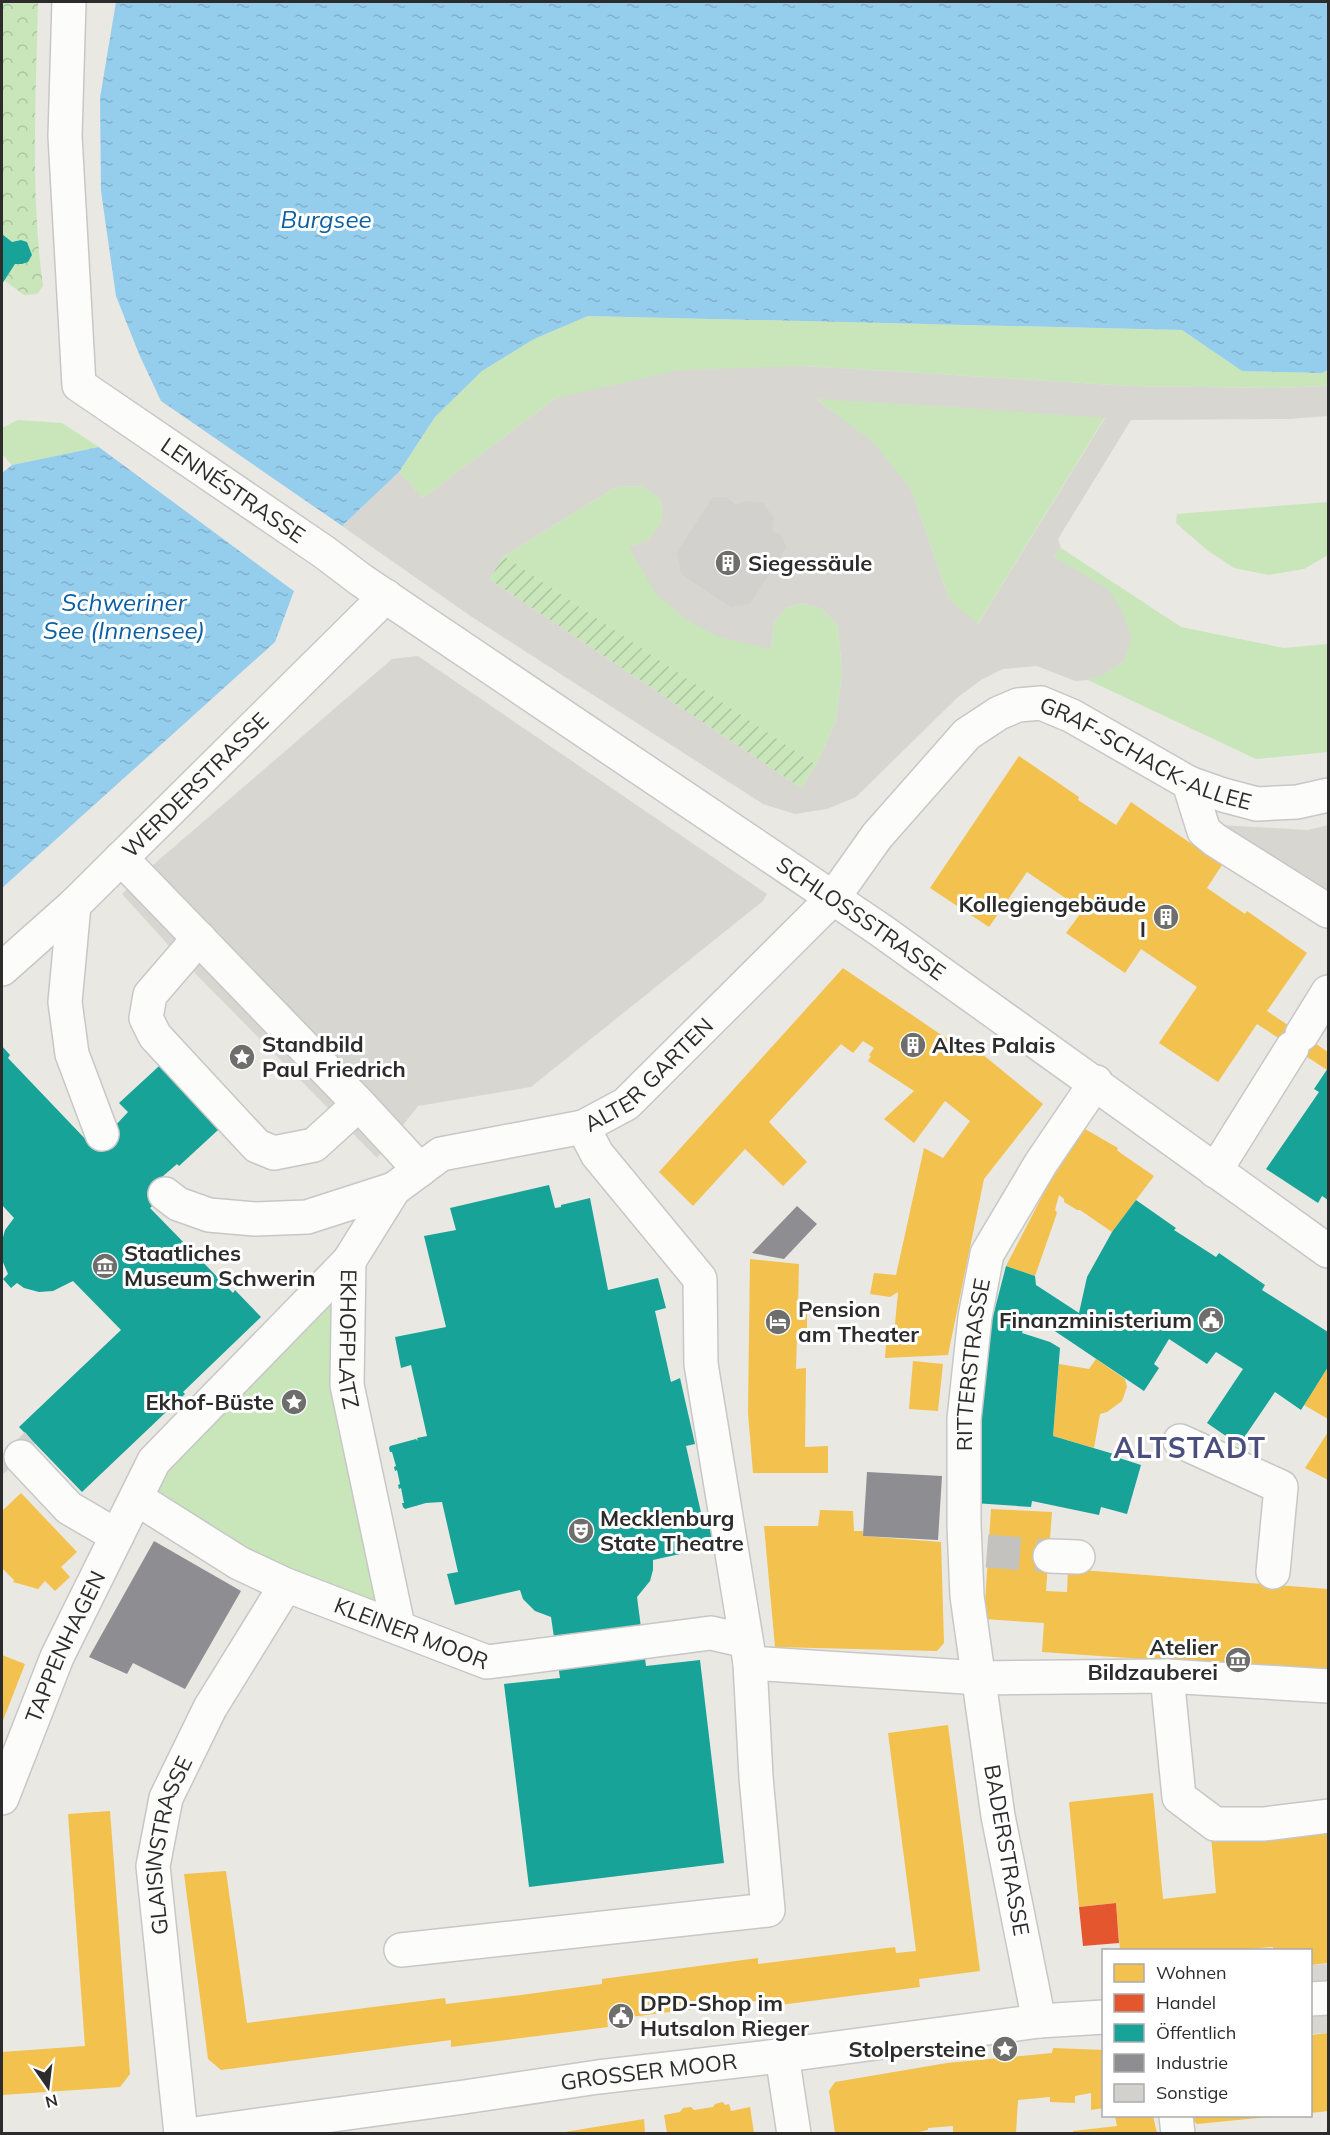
<svg xmlns="http://www.w3.org/2000/svg" width="1330" height="2135" viewBox="0 0 1330 2135" font-family="Mulish,sans-serif">
<style>
.grass{fill:#c8e6ba}
.park{fill:url(#park-crowns)}
.garden{fill:url(#garden-furrows)}
.plaza{fill:#d8d6d0;fill-rule:evenodd}
.water{fill:url(#water-ripples)}
.pier{fill:#eae8e2}
.homes{fill:#f2c14e}
.shops{fill:#e4572e}
.public{fill:#17a398}
.industry{fill:#8d8d92}
.building{fill:#d3d1cd}
.lines{fill:none;stroke-linecap:round;stroke-linejoin:round}
.minor-tunnel{stroke:#c4c2be;stroke-width:33;stroke-dasharray:33 16;stroke-linecap:butt}
.minor-casing{stroke:#c8c7c7;stroke-width:36}
.minor{stroke:#fcfcfb;stroke-width:33}
.labels{text-anchor:middle;dominant-baseline:central;stroke-width:6;stroke-linejoin:round;paint-order:stroke}
.street-label{font-size:22px;fill:#2c2c2c;stroke:#fff}
.poi-label{font-size:22px;font-weight:bold;fill:#2c2c2c;stroke:#fff;text-anchor:start}
.water-label{font-size:24px;font-style:italic;fill:#0b5fa2;stroke:#fff}
.district-label{font-size:28px;font-weight:bold;letter-spacing:1.5px;fill:#4b4f7e;stroke:#fff}
</style>
<defs>
<pattern id="park-crowns" width="20" height="18" patternUnits="userSpaceOnUse" patternTransform="scale(1.5)"><rect width="20" height="18" fill="#c8e6ba"/><path d="M2 6a3 3 0 1 1 6 0M12 15a3 3 0 1 1 6 0" fill="none" stroke="#acc5a0"/></pattern>
<pattern id="garden-furrows" width="10" height="10" patternUnits="userSpaceOnUse" patternTransform="scale(1.5)"><rect width="10" height="10" fill="#c8e6ba"/><path d="M-1 1l2-2M0 10L10 0M9 11l2-2" fill="none" stroke="#acc5a0"/></pattern>
<pattern id="water-ripples" width="26" height="14" patternUnits="userSpaceOnUse" patternTransform="scale(1.5)"><rect width="26" height="14" fill="#95cdec"/><path d="M2 4q2-2 4 0t4 0M15 11q2-2 4 0t4 0" fill="none" stroke="#81b0cb"/></pattern>
</defs>
<rect width="100%" height="100%" fill="#eae8e2"/>
<path class="grass" d="M588,316L1182,330L1242,371L1322,373L1328,370V386L1274,388L1131,386L805,366L556,398L423,498L399,472L435,417L482,371L534,339Z
M815,398L1105,417L977,625L949,599L912,491L833,412Z
M18,420L62,423L99,447L12,465L2,454V428Z
M643,486L660,499L663,511L661,525L648,540L630,547L771,648L774,623L786,608L803,603L822,609L838,626L842,674L836,721L816,765L504,556L616,487Z
M1328,502V555L1304,569L1269,575L1234,568L1207,550L1176,523L1177,514Z
M1061,548L1181,627L1284,648L1328,644V752L1256,759L1088,680L1106,673L1124,661L1054,557Z
M349,1261L347,1385L398,1626L138,1498Z"/>
<path class="park" d="M2,2H38C36,96 30,192 43,286L37,294L24,295L4,280L15,264L28,262L32,255L27,242L21,240L12,242L2,234Z"/>
<path class="garden" d="M504,556L816,765L801,788L489,579Z"/>
<path class="plaza" d="M805,366L1131,386L1274,388L1328,386V416L1289,419L1131,420L1058,539L1061,548L1054,557L1108,589L1122,611L1132,638L1124,661L1105,674L1088,680L1075,681L1037,666L1003,669L981,680L958,697L856,797L827,809L795,814L763,804L472,617L342,526L399,472L423,498L556,398L679,370ZM816,399L951,407L1105,418L978,624L949,599L912,491L874,443ZM642,486L660,499L663,511L661,524L648,540L629,547L656,594L687,620L721,638L767,648H771L774,623L786,608L803,603L822,609L838,626L842,674L836,721L816,765L801,788L489,579L504,556L616,487Z
M418,656L767,894L763,901L531,1087L418,1106L377,1158L181,959L122,894L139,877L392,659Z
M1220,825L1308,830L1328,825V905Z
M1328,1964V2033L1311,2034L1310,1965Z"/>
<path class="water" d="M116,2H1328V370L1322,373L1242,371L1182,330L588,316L534,339L482,371L435,417L399,472L342,526L161,401L139,354L116,296L101,191L100,98Z
M99,447L294,591L275,642L2,888V473L12,465Z"/>
<path class="pier" d="M156,398L342,526L341,528L159,404Z
M101,444L296,588V589L294,591L99,447Z"/>
<path class="homes" d="M1019,756L1079,797L1078,800L1116,825L1131,802L1222,865L1207,888L1245,914L1247,911L1307,953L1267,1011L1328,1052L1327,1070L1257,1024L1218,1082L1159,1043L1197,987L1141,949L1125,973L1066,933L1083,910L1027,872L989,927L930,888Z
M843,968L965,1051L970,1044L1043,1104L984,1179L948,1355L885,1358L886,1345H893L898,1292L890,1297L870,1294L874,1273L896,1275L924,1148L943,1158L970,1121L945,1101L914,1143L884,1119L914,1091L868,1061L871,1056L869,1055L874,1048L863,1041L853,1053L841,1044L769,1122L807,1162L783,1186L745,1149L693,1206L659,1172Z
M1085,1129L1118,1148L1117,1150L1122,1154L1154,1176L1112,1232L1080,1210H1077L1064,1202V1199L1059,1195L1055,1210L1057,1213L1035,1276L1006,1266L1048,1185Z
M750,1259L799,1264L798,1306H807V1337H797L796,1369L806,1368L805,1447L828,1446V1473H753L748,1413Z
M1096,1359L1125,1379L1127,1387L1122,1401L1107,1412L1100,1414L1094,1448L1053,1436L1059,1364L1089,1369Z
M913,1361L943,1364L938,1411L909,1409Z
M1328,1367V1419L1304,1405Z
M1328,1432V1480L1305,1468Z
M21,1493L77,1552L61,1567L70,1577L55,1591L45,1581L38,1589L13,1582L14,1580L2,1568V1511Z
M991,1509L1052,1512L1046,1591L1067,1592L1068,1569L1328,1589V1672L1042,1652L1044,1623L984,1619Z
M820,1510L853,1511L854,1531H863V1536L941,1542L944,1643L937,1651L775,1647L764,1526H818Z
M2,1655L25,1664L2,1723Z
M948,1725L980,1971L919,1979L920,1987L764,2007L763,2001H755L607,2020L608,2027L451,2047V2040L221,2070L208,2059L184,1874L226,1871L247,2023L445,1998L446,2004L521,1995L602,1984V1979L758,1958V1964L895,1947L896,1953L916,1951L888,1733Z
M1153,1793L1163,1899L1216,1893L1211,1836L1328,1825V1963L1311,1965V1950H1273V1947L1232,1950H1120L1116,1903L1079,1907L1069,1802Z
M110,1811L130,2074L120,2087L2,2095V2052L85,2046L68,1814Z
M1328,2033V2111L1311,2113V2035Z
M1053,2048L1104,2050V2108L1091,2110V2093L1075,2096V2103L1050,2102V2097L1018,2100L1016,2133H953V2126L928,2128V2130L914,2133H835L829,2091L835,2082L947,2063L1052,2053Z
M723,2102L725,2105L729,2104L731,2111L750,2107L754,2133H667L664,2115L680,2112L683,2108L691,2107L694,2110L713,2107L715,2104Z
M1115,2116H1153L1157,2133H1073V2131L1117,2126Z
M1193,2116H1267L1268,2117L1197,2124L1194,2121Z
M644,2119L645,2133H566L565,2132Z"/>
<path class="shops" d="M1116,1903L1119,1943L1083,1946L1079,1907Z"/>
<path class="public" d="M2,234L12,242L21,240L27,242L32,255L28,262L22,264H15L2,284Z
M2,1046L10,1055L8,1058L91,1145L114,1127L128,1112L119,1103L170,1056L230,1119L179,1166L177,1164L162,1177L172,1187L150,1208L233,1293L235,1290L261,1317L183,1392L185,1394L82,1492L19,1427L121,1330L73,1281L53,1291L39,1292L24,1288L17,1283L11,1288L3,1279L8,1274L2,1260V1241L5,1230L14,1218L2,1205Z
M1328,1068V1200L1322,1196L1318,1203L1266,1169L1319,1092L1314,1089Z
M549,1185L555,1208L561,1207V1205L590,1198L608,1290L658,1278L666,1308L655,1311L671,1382L680,1378L695,1444L686,1446L702,1517L710,1516L716,1546L653,1560V1570L650,1581L637,1597L646,1666L700,1660L724,1863L529,1887L504,1684L560,1678L551,1617L535,1611L523,1599L520,1590L455,1605L447,1574L458,1572L442,1502L426,1503L405,1509L403,1507L402,1503H404L401,1488L399,1489L398,1485L400,1484L397,1470L395,1471L394,1467L396,1466L392,1452H390L389,1448L390,1446L416,1439L418,1441L417,1438L427,1436L411,1365L401,1368L395,1337L446,1327L424,1236L456,1230L450,1208Z
M1136,1200L1176,1228L1174,1230L1216,1257L1219,1253L1265,1285L1262,1290L1328,1332V1367L1301,1410L1275,1392L1239,1445L1207,1423L1243,1369L1216,1352L1207,1364L1169,1339L1154,1364L1159,1368L1144,1391L1028,1313L1022,1333L1050,1342L1060,1348L1053,1436L1117,1455L1116,1457L1141,1465L1127,1514L1101,1507L1099,1515L1032,1501L1031,1507L974,1503L977,1439L991,1324L1006,1266L1035,1276L1036,1285L1079,1313L1087,1277L1112,1232Z"/>
<path class="industry" d="M797,1206L817,1224L784,1259L752,1253Z
M867,1472L942,1476L938,1540L863,1536Z
M154,1541L241,1591L185,1689L133,1663L127,1674L89,1657Z"/>
<path class="building" d="M713,497H726L736,505L745,501L763,503L774,518L772,530L783,537L786,548L750,604L731,607L681,574L677,552Z
M25,1432L35,1444L2,1475V1455Z"/>
<g class="lines">
<path class="minor-tunnel" d="M987,1551L1050,1556"/>
<g class="minor-casing">
<g id="minor">
<path id="s1" d="M69,2L65,136L79,385L324,552L361,580L879,929L1328,1251"/>
<path d="M1189,783L1204,831L1215,840L1328,911"/>
<path d="M121,858L359,1104L420,1170"/>
<path d="M74,905L65,1002L72,1054L102,1134"/>
<path d="M199,938L150,995L146,1018L155,1036L257,1146L274,1153L314,1145L359,1104"/>
<path id="s2" d="M2,969L74,905L386,596"/>
<path d="M1302,1034L1328,992"/>
<path d="M1215,1171L1292,1048"/>
<path d="M165,1194L178,1204L209,1215L255,1219L307,1217L394,1189"/>
<path id="s3" d="M349,1261L347,1385L398,1626"/>
<path d="M1180,1441L1281,1487L1273,1572"/>
<path d="M21,1457L69,1508L117,1536"/>
<path id="s4" d="M136,1498L239,1563L286,1585L487,1662L711,1633L746,1641"/>
<path d="M1050,1556L1078,1557"/>
<path d="M750,1663L980,1678L1167,1676L1328,1686"/>
<path d="M1167,1676L1179,1797L1215,1824H1264L1328,1816"/>
<path id="s5" d="M2,1798L57,1657L154,1461L349,1261L394,1189L441,1154L583,1127L626,1104L833,898L877,836L967,734L999,713L1018,705L1041,703L1072,716L1189,783L1223,795L1257,804L1297,802L1328,795"/>
<path d="M401,1950L768,1910L756,1777L750,1663L701,1364L700,1279L597,1154L583,1127"/>
<path d="M1310,1999L1328,1998"/>
<path id="s6" d="M1039,2021L998,1816L967,1596L964,1525V1419L975,1317L987,1254L1041,1163L1096,1082"/>
<path d="M782,2055L794,2134"/>
<path d="M1176,2116L1178,2134"/>
<path id="s7" d="M181,2134L153,1866L166,1798L210,1708L286,1585"/>
<path id="s8" d="M194,2134L464,2097L598,2077L762,2058L1039,2021L1104,2017"/>
</g>
</g>
<use href="#minor" class="minor"/>
</g>
<defs>
<g id="building-disc" transform="scale(1.35)"><circle r="9.5" fill="#6e6e6c" stroke="#fff"/><path d="M-4-6H4V6H1V3H-1V6H-4ZM-2.5-4.3h1.7v1.8h-1.7ZM.8-4.3h1.7v1.8H.8ZM-2.5-1h1.7V.8h-1.7ZM.8-1h1.7V.8H.8Z" fill="#fff"/></g>
<g id="sight-disc" transform="scale(1.35)"><circle r="9.5" fill="#6e6e6c" stroke="#fff"/><path d="M0-6L1.8-2.2L6-1.7L2.9 1.2L3.7 5.4L0 3.3L-3.7 5.4L-2.9 1.2L-6-1.7L-1.8-2.2Z" fill="#fff"/></g>
<g id="museum-disc" transform="scale(1.35)"><circle r="9.5" fill="#6e6e6c" stroke="#fff"/><path d="M0-6L6-3V-2H-6V-3ZM-5-1h2V3h-2ZM-1-1h2V3h-2ZM3-1h2V3H3ZM-6 4H6V6H-6Z" fill="#fff"/></g>
<g id="civic-disc" transform="scale(1.35)"><circle r="9.5" fill="#6e6e6c" stroke="#fff"/><path d="M-.6-6.5H3V-4.5H.6V-3L4-1V1h2V6H-6V1h2V-1L-.6-3ZM-1.2 2.5V6h2.4V2.5Z" fill="#fff"/></g>
<g id="hotel-disc" transform="scale(1.35)"><circle r="9.5" fill="#6e6e6c" stroke="#fff"/><path d="M-6-4.5h1.5V1H6V5H4.5V3h-9V5H-6ZM-4 0a1.8 1.8 0 1 1 3.6 0ZM.5 0V-2.5h3Q6-2.5 6 0Z" fill="#fff"/></g>
<g id="theatre-disc" transform="scale(1.35)"><circle r="9.5" fill="#6e6e6c" stroke="#fff"/><path d="M-5-5.5Q0-4 5-5.5V0Q5 5 0 6Q-5 5-5 0ZM-3.3-2.5H-1v1.5H-3.3ZM1-2.5H3.3v1.5H1ZM-2.8 1Q0 5.5 2.8 1Z" fill="#fff"/></g>
</defs>
<g fill-rule="evenodd">
<use href="#building-disc" x="728" y="563"/>
<use href="#building-disc" x="1166" y="917"/>
<use href="#building-disc" x="913" y="1045"/>
<use href="#sight-disc" x="242" y="1057"/>
<use href="#museum-disc" x="105" y="1266"/>
<use href="#civic-disc" x="1211" y="1320"/>
<use href="#hotel-disc" x="778" y="1322"/>
<use href="#sight-disc" x="294" y="1402"/>
<use href="#theatre-disc" x="581" y="1531"/>
<use href="#museum-disc" x="1238" y="1660"/>
<use href="#civic-disc" x="621" y="2016"/>
<use href="#sight-disc" x="1005" y="2049"/>
</g>
<g class="labels">
<g class="street-label">
<text stroke="none"><textPath href="#s1" startOffset="570">LENNÉSTRASSE</textPath></text>
<text stroke="none"><textPath href="#s5" startOffset="1689">GRAF-SCHACK-ALLEE</textPath></text>
<text stroke="none"><textPath href="#s2" startOffset="267">WERDERSTRASSE</textPath></text>
<text stroke="none"><textPath href="#s1" startOffset="1330">SCHLOSSSTRASSE</textPath></text>
<text stroke="none"><textPath href="#s5" startOffset="1022">ALTER GARTEN</textPath></text>
<text stroke="none"><textPath href="#s3" startOffset="78">EKHOFPLATZ</textPath></text>
<text stroke="none"><textPath href="#s6" startOffset="663">RITTERSTRASSE</textPath></text>
<text stroke="none"><textPath href="#s4" startOffset="308">KLEINER MOOR</textPath></text>
<text stroke="none"><textPath href="#s5" startOffset="164">TAPPENHAGEN</textPath></text>
<text stroke="none"><textPath href="#s7" startOffset="292">GLAISINSTRASSE</textPath></text>
<text transform="translate(1007 1850) rotate(80)">BADERSTRASSE</text>
<text stroke="none"><textPath href="#s8" startOffset="459">GROSSER MOOR</textPath></text>
</g>
<g class="poi-label">
<text x="748" y="563">Siegessäule</text>
<text x="1146" y="904" text-anchor="end">Kollegiengebäude<tspan x="1146" dy="25">I</tspan></text>
<text x="262" y="1044">Standbild<tspan x="262" dy="25">Paul Friedrich</tspan></text>
<text x="932" y="1045">Altes Palais</text>
<text x="124" y="1253">Staatliches<tspan x="124" dy="25">Museum Schwerin</tspan></text>
<text x="798" y="1309">Pension<tspan x="798" dy="25">am Theater</tspan></text>
<text x="1192" y="1320" text-anchor="end">Finanzministerium</text>
<text x="274" y="1402" text-anchor="end">Ekhof-Büste</text>
<text x="600" y="1518">Mecklenburg<tspan x="600" dy="25">State Theatre</tspan></text>
<text x="1218" y="1647" text-anchor="end">Atelier<tspan x="1218" dy="25">Bildzauberei</tspan></text>
<text x="640" y="2003">DPD-Shop im<tspan x="640" dy="25">Hutsalon Rieger</tspan></text>
<text x="986" y="2049" text-anchor="end">Stolpersteine</text>
</g>
<g class="water-label">
<text x="326" y="219">Burgsee</text>
<text x="124" y="602">Schweriner<tspan x="124" dy="28">See (Innensee)</tspan></text>
</g>
<g class="district-label">
<text x="1190" y="1447">ALTSTADT</text>
</g>
</g>
<rect width="1330" height="2135" fill="none" stroke="#2c2c2c" stroke-width="6"/>
<rect x="1102" y="1949" width="210" height="168" fill="#ffffff" stroke="#ababab" stroke-width="1.5"/>
<rect x="1114" y="1964" width="30" height="18" fill="#f2c14e" stroke="#ababab" stroke-width="1.5"/>
<text x="1156" y="1979" font-size="18" fill="#2c2c2c">Wohnen</text>
<rect x="1114" y="1994" width="30" height="18" fill="#e4572e" stroke="#ababab" stroke-width="1.5"/>
<text x="1156" y="2009" font-size="18" fill="#2c2c2c">Handel</text>
<rect x="1114" y="2024" width="30" height="18" fill="#17a398" stroke="#ababab" stroke-width="1.5"/>
<text x="1156" y="2039" font-size="18" fill="#2c2c2c">Öffentlich</text>
<rect x="1114" y="2054" width="30" height="18" fill="#8d8d92" stroke="#ababab" stroke-width="1.5"/>
<text x="1156" y="2069" font-size="18" fill="#2c2c2c">Industrie</text>
<rect x="1114" y="2084" width="30" height="18" fill="#d3d1cd" stroke="#ababab" stroke-width="1.5"/>
<text x="1156" y="2099" font-size="18" fill="#2c2c2c">Sonstige</text>
<g transform="translate(48 2087) rotate(166)" stroke="#ffffff" stroke-width="4.5" paint-order="stroke">
<path d="M0-4.5L10 22L0 15L-10 22Z" fill="#2c2c2c"/>
<text y="-9" font-size="16" font-weight="bold" text-anchor="middle" fill="#2c2c2c">N</text>
</g>
</svg>
